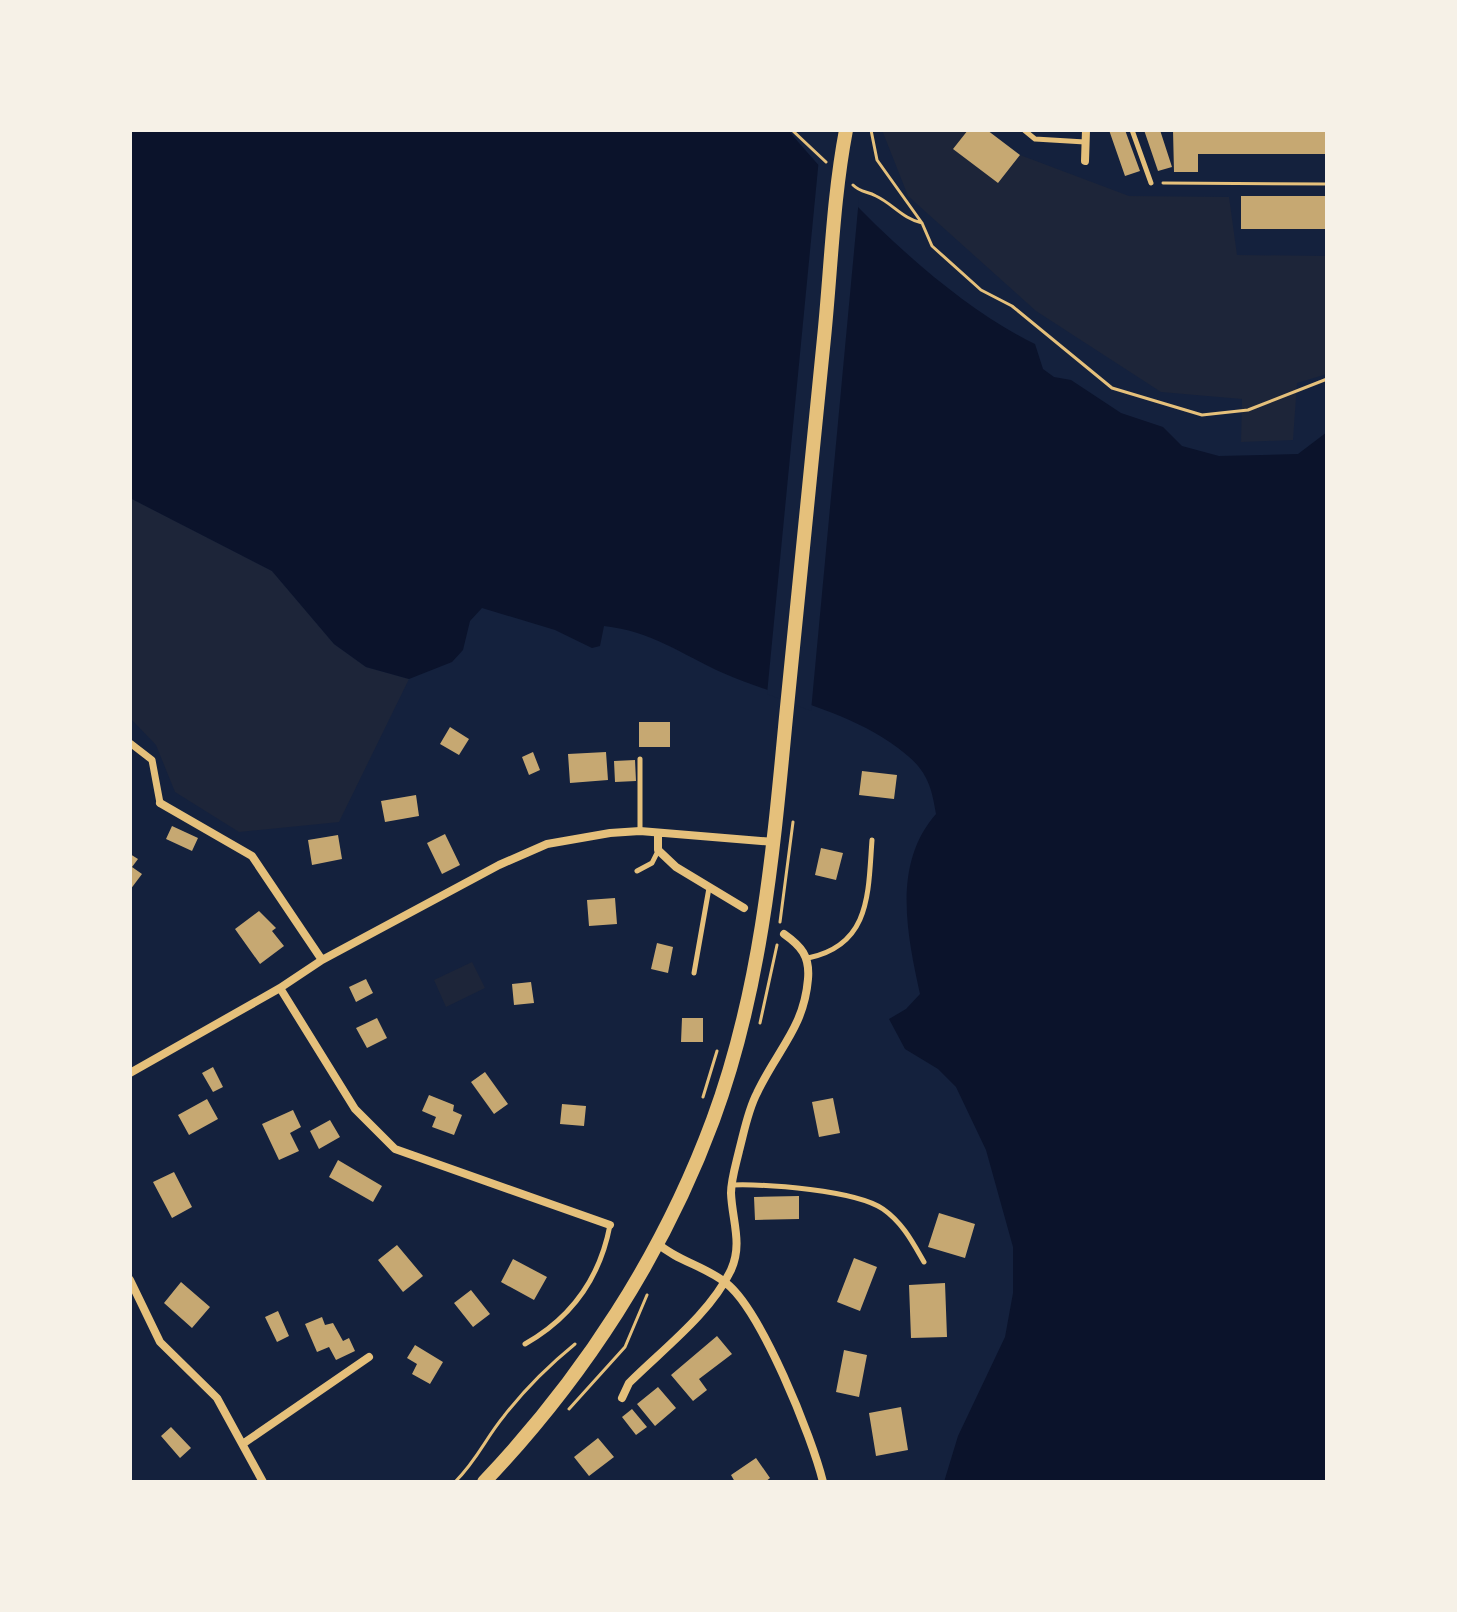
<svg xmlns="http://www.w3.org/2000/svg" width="1457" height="1612" viewBox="0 0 1457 1612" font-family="Spectral,serif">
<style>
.green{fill:#1d2539}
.water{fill:#0b132b}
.pier{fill:#14213d}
.building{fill:#c6a872}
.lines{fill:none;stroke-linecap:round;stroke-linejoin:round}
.path{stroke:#e5c07b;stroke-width:3}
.service{stroke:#e5c07b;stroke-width:5}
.pedestrian{stroke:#e5c07b;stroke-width:7}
.minor{stroke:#e5c07b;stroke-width:8}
.secondary{stroke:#e5c07b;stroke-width:14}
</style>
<rect width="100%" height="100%" fill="#14213d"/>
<path class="green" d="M882,130H968L954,149L998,183L1020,155L1129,196L1229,197L1237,255L1327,256V374L1297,383L1293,440L1241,442L1242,399L1161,392L1036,311L908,196Z
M130,498L272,571L334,644L366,667L409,679L339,822L239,832L175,792L156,745L130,718Z
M472,962L485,988L446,1007L434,980Z"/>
<path class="water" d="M130,130H788C853,207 945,300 1035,344L1043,369L1054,377L1071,380L1121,413L1163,427L1182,446L1219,456L1298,454L1327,432V1482H944L958,1436L1005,1337L1013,1293V1247L986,1150L956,1087L938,1069L905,1049L889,1019L906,1009L920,994C907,934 892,864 936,814C931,782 925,768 898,748C847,710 780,698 723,673C681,654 651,631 604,626L600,646L592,648L555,630L482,608L470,621L463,650L452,662L409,679L366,667L334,644L272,571L130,498Z"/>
<path class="pier" d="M819,158L859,198L811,711L767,694Z"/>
<path class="building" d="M968,130H987L1020,155L998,183L953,149Z
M1109,130H1125L1140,171L1125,176Z
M1144,130H1160L1172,167L1158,171Z
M1173,130H1327V154H1198V172H1174Z
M1241,196H1327V229H1241Z
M639,722H670V747H639Z
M450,727L469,739L459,755L440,744Z
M533,752L540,770L529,775L522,757Z
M606,752L608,780L570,783L568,754Z
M635,760L636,781L615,782L614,761Z
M862,771L897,775L894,799L859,795Z
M416,795L419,816L385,822L381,801Z
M172,826L198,838L192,851L166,839Z
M445,834L460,865L442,874L427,843Z
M338,835L342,859L312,865L308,840Z
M821,848L843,853L836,880L815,875Z
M130,854L138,859L132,867L142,874L130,890Z
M615,898L617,924L589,926L587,900Z
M259,911L276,928L272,931L284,946L260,964L235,929Z
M657,943L673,947L668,973L651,969Z
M366,979L373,993L356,1002L349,987Z
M531,982L534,1003L514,1005L512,984Z
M377,1018L387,1038L367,1048L356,1028Z
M682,1018H703V1042H681Z
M213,1067L223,1087L213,1092L202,1073Z
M485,1072L508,1104L494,1114L471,1082Z
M429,1095L454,1105L453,1111L462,1115L454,1135L432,1127L436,1117L422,1111Z
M833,1098L840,1133L819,1137L812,1102Z
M207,1099L218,1119L189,1135L178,1115Z
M562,1104L586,1106L584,1126L560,1124Z
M293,1110L301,1127L290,1133L299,1151L279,1160L262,1124Z
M330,1120L340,1137L319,1149L310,1131Z
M338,1160L382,1186L373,1202L329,1177Z
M174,1172L192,1207L172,1218L153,1182Z
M799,1196V1219L755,1220L754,1197Z
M939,1213L975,1224L965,1258L928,1247Z
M397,1245L423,1276L403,1292L378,1260Z
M854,1258L877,1267L860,1311L837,1302Z
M513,1259L547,1277L534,1300L501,1282Z
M181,1282L210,1307L192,1328L164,1303Z
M945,1283L947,1337L911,1338L909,1285Z
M471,1290L490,1314L473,1327L454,1303Z
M278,1311L289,1336L277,1342L265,1317Z
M322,1317L325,1325L333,1323L343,1341L349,1338L355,1351L336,1360L329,1347L317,1352L305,1324Z
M717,1336L732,1354L699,1379L707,1390L693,1401L671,1375Z
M415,1345L443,1362L430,1384L412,1374L417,1364L407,1358Z
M844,1350L867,1355L859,1397L836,1392Z
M658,1387L676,1408L655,1426L637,1404Z
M901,1407L908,1450L876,1456L869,1413Z
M632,1409L647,1427L636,1435L622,1417Z
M171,1427L191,1448L180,1458L161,1436Z
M598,1438L614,1457L589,1476L574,1457Z
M756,1458L770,1478L765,1482H735L731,1475Z"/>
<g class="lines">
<path class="path" d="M792,130L826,162
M871,130L877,160L922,223L932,246L981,290L1012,306L1112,388L1202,415L1248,410L1327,379
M1163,183L1327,184
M853,185C861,193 867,191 876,196C893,204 903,219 922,223
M780,922L793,822
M760,1023L777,945
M703,1097L717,1051
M569,1409L625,1347L647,1295
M455,1482C478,1459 485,1439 504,1416C525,1389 548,1366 575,1344"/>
<path class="service" d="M1024,130L1035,139L1085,142
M1132,130L1151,183
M640,830V759
M637,871L652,863L658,851
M808,958C871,945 868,893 872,840
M694,973L709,888
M732,1185C767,1184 855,1190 883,1209C903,1223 913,1243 924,1262
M525,1344C571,1318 600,1278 610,1225"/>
<path class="pedestrian" d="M130,743L152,760L160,803"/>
<path class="minor" d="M1085,161L1086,130
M160,803L252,856L322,960
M658,835V850L676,867L744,908
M280,988L355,1109L395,1149L610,1225
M130,1073L280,988L322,960L499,865L547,844L610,833L640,831L774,842
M657,1243C677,1261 705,1266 726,1283C761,1310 812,1437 823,1482
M130,1280L160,1342L217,1398L263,1482
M622,1398L629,1383C663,1349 710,1314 731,1270C743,1244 732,1220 731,1193C731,1180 736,1164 739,1151C744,1132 748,1110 757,1093C777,1050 804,1028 808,979C810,956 801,946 784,934
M244,1443L369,1357"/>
<path class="secondary" d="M484,1482C583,1378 663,1255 713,1120C761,990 773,854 786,717C799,591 811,464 824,338C831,269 833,198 846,130"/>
</g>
<rect width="1457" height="1612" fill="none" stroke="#f6f1e7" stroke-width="264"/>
</svg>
